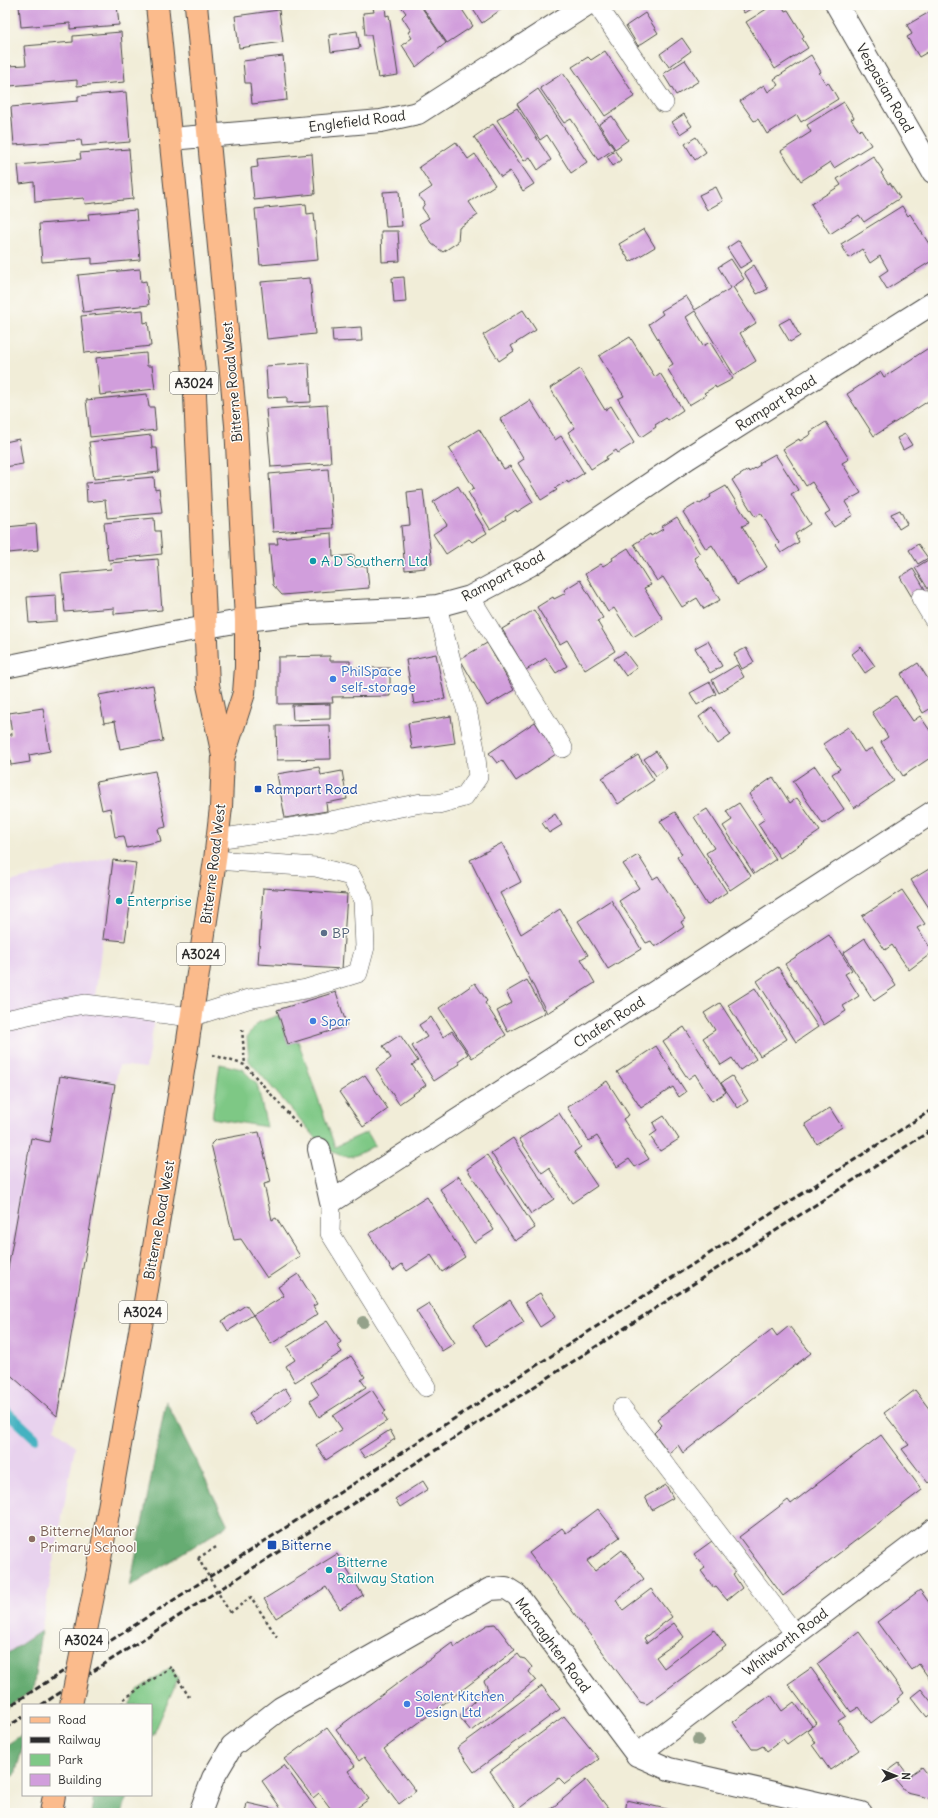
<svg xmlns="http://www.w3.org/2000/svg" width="938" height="1818" viewBox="0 0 938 1818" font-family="Delius,sans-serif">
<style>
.built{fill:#e8d2ee}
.green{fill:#7ec885;stroke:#547a58}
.forest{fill:#66ac72;stroke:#486c4e}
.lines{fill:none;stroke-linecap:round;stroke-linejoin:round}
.stream{stroke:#45b2c1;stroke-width:10}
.building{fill:#d19edc}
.lane-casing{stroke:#494845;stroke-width:20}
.street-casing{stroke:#494845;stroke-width:24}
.primary-casing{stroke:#494845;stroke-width:24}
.path{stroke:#494845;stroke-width:2.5;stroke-dasharray:3 3;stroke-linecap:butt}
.lane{stroke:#fff;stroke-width:19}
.street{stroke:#fff;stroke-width:22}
.primary{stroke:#fbbb8c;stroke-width:22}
.rail{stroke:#2b2b2b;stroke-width:3;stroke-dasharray:6 3;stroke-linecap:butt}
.primary-bridge-casing{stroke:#494845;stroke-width:24;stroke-linecap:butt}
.path-bridge{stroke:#494845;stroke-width:2.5;stroke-dasharray:3 3;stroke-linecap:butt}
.primary-bridge{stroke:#fbbb8c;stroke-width:22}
.tree{fill:#94a18a}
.culture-dot{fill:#0f9aa8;stroke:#fdfcf7;stroke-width:1.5}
.shop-dot{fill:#3f7fe0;stroke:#fdfcf7;stroke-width:1.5}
.transit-dot{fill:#1a4fb4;stroke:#fdfcf7;stroke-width:1.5}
.service-dot{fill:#5c6f8a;stroke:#fdfcf7;stroke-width:1.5}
.education-dot{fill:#8d6e63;stroke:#fdfcf7;stroke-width:1.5}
.labels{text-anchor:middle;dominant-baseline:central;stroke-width:3;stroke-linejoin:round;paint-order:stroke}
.shield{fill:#fdfcf7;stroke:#6a6a68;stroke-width:1}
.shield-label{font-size:13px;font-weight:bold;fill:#2b2b2b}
.street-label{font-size:14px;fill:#2b2b2b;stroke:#fdfcf7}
.culture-label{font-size:14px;fill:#0d838f;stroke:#fdfcf7;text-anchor:start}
.shop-label{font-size:14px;fill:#366cbe;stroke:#fdfcf7;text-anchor:start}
.transit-label{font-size:14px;fill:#164399;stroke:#fdfcf7;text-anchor:start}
.service-label{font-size:14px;fill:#4e5e75;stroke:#fdfcf7;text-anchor:start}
.education-label{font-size:14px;fill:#785e54;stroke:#fdfcf7;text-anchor:start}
</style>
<rect width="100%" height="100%" fill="#fdfcf7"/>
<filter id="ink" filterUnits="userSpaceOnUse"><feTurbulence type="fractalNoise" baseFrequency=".025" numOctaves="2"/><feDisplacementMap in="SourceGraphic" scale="8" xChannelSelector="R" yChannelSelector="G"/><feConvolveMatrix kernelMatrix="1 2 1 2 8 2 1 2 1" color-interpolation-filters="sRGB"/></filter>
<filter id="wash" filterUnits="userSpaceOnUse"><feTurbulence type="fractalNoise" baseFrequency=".012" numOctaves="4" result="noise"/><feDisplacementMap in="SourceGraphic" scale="16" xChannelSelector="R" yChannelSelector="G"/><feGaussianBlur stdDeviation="0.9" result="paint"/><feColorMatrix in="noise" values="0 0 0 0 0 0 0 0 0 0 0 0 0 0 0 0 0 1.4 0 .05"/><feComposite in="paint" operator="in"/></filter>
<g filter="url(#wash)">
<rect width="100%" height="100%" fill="#f1edd8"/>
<path class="built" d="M113,856L95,997L157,1006L146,1068L119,1065L115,1085L55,1429L75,1446L41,1631L5,1655V883Z"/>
<path class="green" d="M279,1015L288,1044L298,1041L335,1147L367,1132L375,1145C351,1159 348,1161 324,1147L249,1061L247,1037L257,1023Z
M220,1064L242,1069L257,1084L267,1127L212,1118Z
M171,1667L178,1678L153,1736L151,1735V1705H129L139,1689Z"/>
<path class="forest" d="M166,1401L228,1525L130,1586Z
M41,1631L33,1690L5,1709V1655Z
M23,1734V1746L15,1775L5,1781V1746Z
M94,1795H128L122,1813H91Z"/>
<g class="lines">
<path class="stream" d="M5,1410L35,1438"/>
</g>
<g id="blocks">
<path class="building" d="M19,5H117L119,25L70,29V23L21,27Z
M400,5H420L446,43L416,67L402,45L412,38L408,32L411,31L402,17L406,13Z
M421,5H459L473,26L447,43Z
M470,5H505L506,6L482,23Z
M739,5H757L744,13Z
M773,5H782L785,11L788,10L804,36L802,38L808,48L775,69L746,22Z
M385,6L386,16L389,15L398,75L378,78L371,35H365L363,13L374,12L373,8Z
M279,10L283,42L239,48L235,16Z
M933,10V49L919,57L907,37L912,34L907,25Z
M645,13L658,33L638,46L626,26Z
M357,31L360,48L331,52L329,35Z
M121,32L125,82L77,86V80L10,86L8,66L26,65L24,46L73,42V36Z
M682,38L691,51L669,67L660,54Z
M605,51L635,96L605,116L572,67L588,57L591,60Z
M811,55L821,72L819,73L826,84L828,82L838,99L801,122L797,115L767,134L758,119L754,121L740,101L764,85L768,92L778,85L774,79Z
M283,56L287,100L252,104L250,83H245L243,61Z
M685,60L699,81L676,95L663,74Z
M563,73L614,149L598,160L571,119L564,123L540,88Z
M538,89L587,162L571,173L547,135L540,140L517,104Z
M126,92L130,142L82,146L81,140L14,145L11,107L78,101V96Z
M844,102L854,118L851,119L859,131L861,129L871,145L834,168L830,162L801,181L781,151L811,132L807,125Z
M517,108L551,160L538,170L530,157L524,161L497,120Z
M684,114L692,126L680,134L672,122Z
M612,116L628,140L615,149L599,124Z
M493,124L534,184L523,191L510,171L501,177L474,137Z
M696,137L706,152L695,160L685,144Z
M456,142L468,159L475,154L495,185L469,202L478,215L459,228L458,242L443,252L432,244L419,224L429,218L422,208L425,203L419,196L432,187L419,167Z
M129,149L133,199L85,204L84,198L35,202L34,182L20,184L18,165L81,159L80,153Z
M615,151L621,160L613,166L607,156Z
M312,154L315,194L254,200L251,168L258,167L257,159Z
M873,156L883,171L881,173L888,184L890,183L900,198L864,222L859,215L830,234L811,204L841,185L837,179Z
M716,187L723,201L707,210L699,195Z
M399,191L402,226L386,227L383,192Z
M306,204L307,214L314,213L318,260L260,265L255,209Z
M902,206L908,216L910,214L931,247L929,249L933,255V260L887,289L879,276L888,270L880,256L870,263L862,249L849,258L841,244Z
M136,210L140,260L92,264V258L42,262L39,224L89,220L88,214Z
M644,229L655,247L630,262L619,244Z
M381,231H398L400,261L382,262Z
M739,240L752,261L740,268L727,248Z
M731,259L744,279L733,287L756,323L740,333L756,361L734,375L695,311L686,317L703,346L710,342L733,379L716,388L715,386L709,390L704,393L706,395L689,405L667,368L673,364L649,324L663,314L661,311L686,296L695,310L731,288L718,267Z
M754,265L768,289L757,294L744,272Z
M140,269L141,282L146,281L149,305L83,312L78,275Z
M404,277L406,302L394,303L392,278Z
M310,278L315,334L267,339L261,282Z
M143,310L144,323L148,322L151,346L85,353L81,316Z
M523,310L536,330L511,346L514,351L499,361L483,335Z
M790,318L800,336L790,342L779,324Z
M361,327L362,341L333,342L332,329Z
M630,337L655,377L660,373L683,410L668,420L666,418L655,425L656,427L641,437L618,399L624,396L599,356Z
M933,345V398L874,436L847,394L881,372L884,377Z
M146,353L147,366H152L155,389L100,395L96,358Z
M309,363L311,402L287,403V397L268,398L266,366Z
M580,369L605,410L611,406L634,443L618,453L616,450L606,457L607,459L591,469L568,432L575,428L550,388Z
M147,394L149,407H154L156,430L90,437L86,400Z
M530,400L555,440L561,436L584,473L568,483L567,481L555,488L557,490L541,500L518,463L524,459L500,419Z
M327,405L331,463L271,467L266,409Z
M826,422L849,459L842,463L861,493L845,502L853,515L834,527L825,514L830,511L812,482L806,486L783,449L799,439L800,441L811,434L810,432Z
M479,429L504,469L510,466L533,502L517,512L516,510L505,517L506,519L490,529L468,492L474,488L449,448Z
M905,434L912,445L903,450L897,438Z
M151,435L152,448H157L159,472L94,479L89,442Z
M19,439L23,464L5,467V442Z
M775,454L798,490L791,494L810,524L795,534L799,542L781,553L776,546L779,543L761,513L755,517L732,480L748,470L749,472L760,465L759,463Z
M328,469L333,528L273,532L269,474Z
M154,477L155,490L159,489L162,513L107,518L105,500L87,502L86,483Z
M458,486L487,533L472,542L469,539L446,554L433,534L447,525L433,502Z
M726,486L749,523L742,526L767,567L737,585L712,545L706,549L683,512L699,502L700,504L711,497L710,495Z
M423,490L432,564L424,565L425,568L405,570L401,526L410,525L407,492Z
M900,510L907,524L899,529L891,514Z
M677,517L700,554L694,558L720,600L704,609L697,598L682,607L663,577L657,581L634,544L650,534L651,536L663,529L661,527Z
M154,518L155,531H160L162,554L108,560L104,523Z
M36,524L38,550L9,553L7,527Z
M332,533L333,557L354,555L355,567L367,566L369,588L282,595L273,585L269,544H278L277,538Z
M918,544L928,558L918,564L909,550Z
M628,548L651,585L644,588L663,619L633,637L614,608L608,612L585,574L601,564L603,566L613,560L612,558Z
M158,559L162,610L114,614V608L65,612L61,574L111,569L110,563Z
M928,560L933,568V590L930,592L915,568Z
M913,569L926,591L913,599L900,577Z
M580,580L603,618L597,621L615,651L585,670L567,640L560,644L537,607L553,597L554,599L566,593L564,590Z
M56,595L57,621L29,623L27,597Z
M534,610L567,666L556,673L546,658L526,670L502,629Z
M708,641L722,666L710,673L695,648Z
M487,643L514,690L487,706L460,659Z
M861,647L875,666L865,673L852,654Z
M746,648L754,662L742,669L734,654Z
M625,652L637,668L626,676L614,659Z
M436,654L445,699L414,704L406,660Z
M330,656V661H350V668H390V696L332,697L333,703L278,704V657Z
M918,663L933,687V707L923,713L901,674Z
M737,665L744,677L719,693L712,680Z
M710,682L716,694L697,705L690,693Z
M153,685L163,741L120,749L115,721L104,723L99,695Z
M896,696L913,721L920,716L933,735V756L903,776L881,742L888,737L872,712Z
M330,704V719L293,720L292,705Z
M712,707L731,735L718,744L699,717Z
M43,708L50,751L29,755L30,762L11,765L6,735H12L9,713Z
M451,716L455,743L412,749L408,723Z
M535,722L556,754L516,781L502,760L497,763L489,753Z
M330,725L331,759L277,760L276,726Z
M848,727L864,752L872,748L894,781L854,808L832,774L840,769L823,744Z
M656,751L667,768L656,776L644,759Z
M638,755L654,780L618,804L602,778Z
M815,766L844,809L823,824L793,781Z
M319,767L321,775L342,771L347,799L326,803L327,811L285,818L277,774Z
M155,771L166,827L158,829L161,841L127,848L124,836L115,837L110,808L102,810L96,782Z
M773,777L790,803L797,798L820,831L780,858L758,824L765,819L749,794Z
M739,803L776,859L754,874L723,826L732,820L726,811Z
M707,809L751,876L730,890L706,853L714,848L694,817Z
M675,812L727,892L707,905L677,857L682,854L660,821Z
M555,814L562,825L549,833L542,823Z
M502,843L521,882L500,893L521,934L560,909L588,955L581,959L595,983L547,1013L470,860Z
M638,855L653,879L658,876L685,919L681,922L684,927L655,947L651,941L646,943L619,901L639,888L623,864Z
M113,860L136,863L125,941L103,939Z
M929,869L933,874V914L911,880Z
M263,888L347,894L342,969L258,964Z
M902,890L925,924L917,928L933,952L909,970L892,945L885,950L862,916Z
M611,900L641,949L608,969L578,921Z
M829,935L852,970L845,974L859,996L843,1006L846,1011L824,1025L785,964Z
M865,938L896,986L874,1001L843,953Z
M778,967L818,1027L796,1042L757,981Z
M527,980L545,1013L508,1032L497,1011L512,1003L506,992Z
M475,983L487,1001L485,1003L506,1035L472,1058L439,1008Z
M755,988L787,1039L760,1056L728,1005Z
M336,992L347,1026L288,1044L277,1010Z
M720,1003L756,1059L740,1070L732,1058L721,1065L703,1038L715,1030L704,1013Z
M431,1017L443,1037L452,1031L468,1054L458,1061L460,1064L434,1081L412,1046L427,1037L419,1025Z
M684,1027L726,1092L712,1101L695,1074L688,1079L663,1041Z
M400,1035L418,1061L412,1065L426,1085L399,1104L376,1069L391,1058L383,1046Z
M656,1046L686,1092L679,1097L673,1087L641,1108L617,1072Z
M365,1075L388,1109L363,1127L339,1092Z
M60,1076L115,1085L57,1416L5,1370V1286L31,1138L49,1142Z
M732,1076L748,1101L738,1108L721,1083Z
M607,1081L629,1115L623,1119L649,1159L635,1167L629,1159L617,1167L597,1136L589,1141L567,1107Z
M830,1108L842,1127L817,1144L805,1124Z
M559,1113L581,1147L574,1152L597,1186L572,1203L549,1168L542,1173L519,1139Z
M664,1116L679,1139L660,1151L650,1136L657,1131L653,1123Z
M259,1132L271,1182L264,1184L272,1220L276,1218L300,1256L267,1278L241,1239L234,1240L211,1144L215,1140Z
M513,1138L554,1199L531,1214L491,1153Z
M487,1155L535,1228L515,1241L467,1169Z
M459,1176L494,1230L474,1243L440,1189Z
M427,1197L465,1257L442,1272L431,1255L407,1271L402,1264L393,1271L369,1234Z
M298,1274L317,1304L313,1306L318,1314L271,1344L253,1315L284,1296L278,1287Z
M540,1293L555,1317L540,1327L525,1302Z
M510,1300L524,1322L486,1346L473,1325Z
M429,1303L455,1343L442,1351L416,1311Z
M246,1305L253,1315L228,1331L222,1321Z
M327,1321L341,1342L337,1345L342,1352L295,1382L286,1366L295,1360L287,1347Z
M789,1326L811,1353L683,1453L678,1445L669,1453L654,1433L662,1425L657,1419L772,1329L777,1336Z
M351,1356L365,1377L361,1380L366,1387L319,1417L310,1401L319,1395L311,1382Z
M285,1388L292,1399L257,1425L249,1414Z
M372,1390L386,1411L383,1413L387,1421L326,1460L316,1445L342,1429L333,1416Z
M915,1390L933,1414V1479L928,1483L902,1449L909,1445L884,1413Z
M390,1430L395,1439L365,1458L359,1450Z
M881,1435L922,1490L783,1596L739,1537L788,1500L791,1504Z
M423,1481L428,1489L400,1507L395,1499Z
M666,1485L673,1498L652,1510L645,1497Z
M598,1509L620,1537L587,1561L595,1571L622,1550L644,1579L616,1600L619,1605L623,1610L651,1589L672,1617L644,1638L647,1643L674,1623L684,1637L656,1657L664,1668L714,1630L726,1646L647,1704L640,1702L529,1553L562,1528L566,1533Z
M712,1541L736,1572L733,1574L742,1588L727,1600L716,1587L714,1588L701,1571L705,1568L694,1554Z
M337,1554L363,1595L340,1609L326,1587L276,1618L264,1599Z
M920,1590L933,1608V1684L919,1664L912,1670L877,1622Z
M495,1624L515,1650L384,1749L416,1791L399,1804L364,1757L359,1761L336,1729L452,1643L455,1647L487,1625Z
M859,1632L904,1693L897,1699L899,1702L871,1723L859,1707L851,1712L817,1664Z
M518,1654L521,1658L525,1659L532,1667L529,1672L536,1680L471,1731L461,1719V1714L488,1689L484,1681Z
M811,1668L846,1716L838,1721L859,1750L830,1770L812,1745L816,1743L807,1730L817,1723L788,1684Z
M542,1686L560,1709L474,1772L457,1748Z
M921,1689L933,1704V1712L927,1717L911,1697Z
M771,1695L782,1711L794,1702L812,1726L787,1744L783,1739L767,1751L763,1746L757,1749H752L733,1722Z
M564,1716L599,1759L565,1784L559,1778L517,1810L490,1771Z
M327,1728L355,1766L348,1771L369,1799L350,1813H334L319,1793L313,1798L284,1759Z
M899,1763L909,1776L922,1767L933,1781V1799L907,1793L888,1771Z
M284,1765L319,1813H284L262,1781Z
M586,1780L612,1813H546Z
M627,1800L675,1811L674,1813H625Z
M247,1803L278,1810V1813H245Z"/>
</g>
</g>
<g filter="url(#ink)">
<use href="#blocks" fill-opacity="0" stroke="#494845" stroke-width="1"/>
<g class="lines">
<g class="lane-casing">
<path id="lane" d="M597,5L664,103
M470,597L563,748
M921,598L933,618
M217,839L315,824L421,803L438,804L464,797L478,777L475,749L468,715L454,672L437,606
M5,1020L56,1009L85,1004L191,1017L248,999L306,989L358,973L365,947L363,900L351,876L316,867L215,860
M331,1202L330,1233L426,1387
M622,1408L795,1634"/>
</g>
<g class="street-casing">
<path id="street" d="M837,5L933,172
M170,139L381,121L418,113L586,5
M5,667L157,636L246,620L308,613L403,609L437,606L470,597L530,565L688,458L933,303
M319,1149L331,1202L933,812
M637,1755L933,1530
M200,1813L213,1778L232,1746L281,1708L490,1589L506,1588L517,1595L637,1755L669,1769L861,1813"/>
</g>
<g class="primary-casing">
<path id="primary" d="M196,5L236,425L246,620V667L244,693L224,755
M97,1576L142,1320L187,1047L215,860L221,807L223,756L208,685L194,373L157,5
M51,1813L54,1795"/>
</g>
<path class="path" d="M242,1029L245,1065
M213,1055L245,1065L302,1129
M198,1558L218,1546
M230,1613L251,1597L277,1637
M122,1705L124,1699L171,1667L189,1697"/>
<use href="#lane" class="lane"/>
<use href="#street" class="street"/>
<use href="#primary" class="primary"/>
<path class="rail" d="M41,1705L933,1129
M5,1709L933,1109
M5,1728L23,1717"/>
<g class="primary-bridge-casing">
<path id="primary-bridge" d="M71,1705L97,1576"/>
</g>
<path class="path-bridge" d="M198,1558L230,1613"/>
<use href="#primary-bridge" class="primary-bridge"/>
</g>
<g class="tree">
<circle cx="363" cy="1322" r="6"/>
<circle cx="698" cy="1740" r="6"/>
</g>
</g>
<g class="culture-dot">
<circle cx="313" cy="561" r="4"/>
<circle cx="119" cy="901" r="4"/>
<circle cx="329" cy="1570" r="4"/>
</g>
<g class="shop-dot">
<circle cx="333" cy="679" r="4"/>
<circle cx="313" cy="1021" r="4"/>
<circle cx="407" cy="1704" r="4"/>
</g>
<g class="transit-dot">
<rect x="254" y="785" width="8" height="8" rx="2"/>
<rect x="267" y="1540" width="10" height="10" rx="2"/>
</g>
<circle class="service-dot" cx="324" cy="933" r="4"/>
<circle class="education-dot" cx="32" cy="1539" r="4"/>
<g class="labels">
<g class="shield">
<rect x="170" y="372" width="48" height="22" rx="3"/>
<rect x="177" y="943" width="48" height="22" rx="3"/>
<rect x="119" y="1301" width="48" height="22" rx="3"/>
<rect x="60" y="1629" width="48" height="22" rx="3"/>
</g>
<g class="shield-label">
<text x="194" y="383">A3024</text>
<text x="201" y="954">A3024</text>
<text x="143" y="1312">A3024</text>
<text x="84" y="1640">A3024</text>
</g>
<g class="street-label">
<text transform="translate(885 88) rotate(60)">Vespasian Road</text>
<text transform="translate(357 121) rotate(-7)">Englefield Road</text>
<text transform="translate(232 382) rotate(-95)">Bitterne Road West</text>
<text transform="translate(776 403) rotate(-32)">Rampart Road</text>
<text transform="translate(503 576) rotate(-28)">Rampart Road</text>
<text transform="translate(213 864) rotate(-83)">Bitterne Road West</text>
<text transform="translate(609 1022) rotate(-33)">Chafen Road</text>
<text transform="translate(159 1220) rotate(-80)">Bitterne Road West</text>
<text transform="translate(785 1642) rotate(-37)">Whitworth Road</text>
<text transform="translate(553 1645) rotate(53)">Macnaghten Road</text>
</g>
<g class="culture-label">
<text x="321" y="561">A D Southern Ltd</text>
<text x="127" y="901">Enterprise</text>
<text x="337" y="1562">Bitterne<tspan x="337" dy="16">Railway Station</tspan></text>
</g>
<g class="shop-label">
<text x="341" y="671">PhilSpace<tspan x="341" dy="16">self-storage</tspan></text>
<text x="321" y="1021">Spar</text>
<text x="415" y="1696">Solent Kitchen<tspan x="415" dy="16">Design Ltd</tspan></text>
</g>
<g class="transit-label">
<text x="266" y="789">Rampart Road</text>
<text x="281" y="1545">Bitterne</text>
</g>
<g class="service-label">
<text x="332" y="933">BP</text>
</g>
<g class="education-label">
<text x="40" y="1531">Bitterne Manor<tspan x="40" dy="16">Primary School</tspan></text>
</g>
</g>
<rect width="938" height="1818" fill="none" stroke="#fdfcf7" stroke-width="20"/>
<rect x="22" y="1704" width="130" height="92" fill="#fdfcf7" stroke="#a9a8a5"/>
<rect x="30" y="1717" width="20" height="6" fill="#fbbb8c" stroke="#a9a8a5"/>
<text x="58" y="1724" font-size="12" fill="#2b2b2b">Road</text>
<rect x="30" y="1737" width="20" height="6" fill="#2b2b2b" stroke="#a9a8a5"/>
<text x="58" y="1744" font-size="12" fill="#2b2b2b">Railway</text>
<rect x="30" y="1754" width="20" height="12" fill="#7ec885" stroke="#a9a8a5"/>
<text x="58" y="1764" font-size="12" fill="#2b2b2b">Park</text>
<rect x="30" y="1774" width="20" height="12" fill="#d19edc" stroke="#a9a8a5"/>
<text x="58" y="1784" font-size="12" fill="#2b2b2b">Building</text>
<g transform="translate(896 1776) rotate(91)" stroke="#fdfcf7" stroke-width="3" paint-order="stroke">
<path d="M0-3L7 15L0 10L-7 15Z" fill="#2b2b2b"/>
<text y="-6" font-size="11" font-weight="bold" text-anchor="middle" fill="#2b2b2b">N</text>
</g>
</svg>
